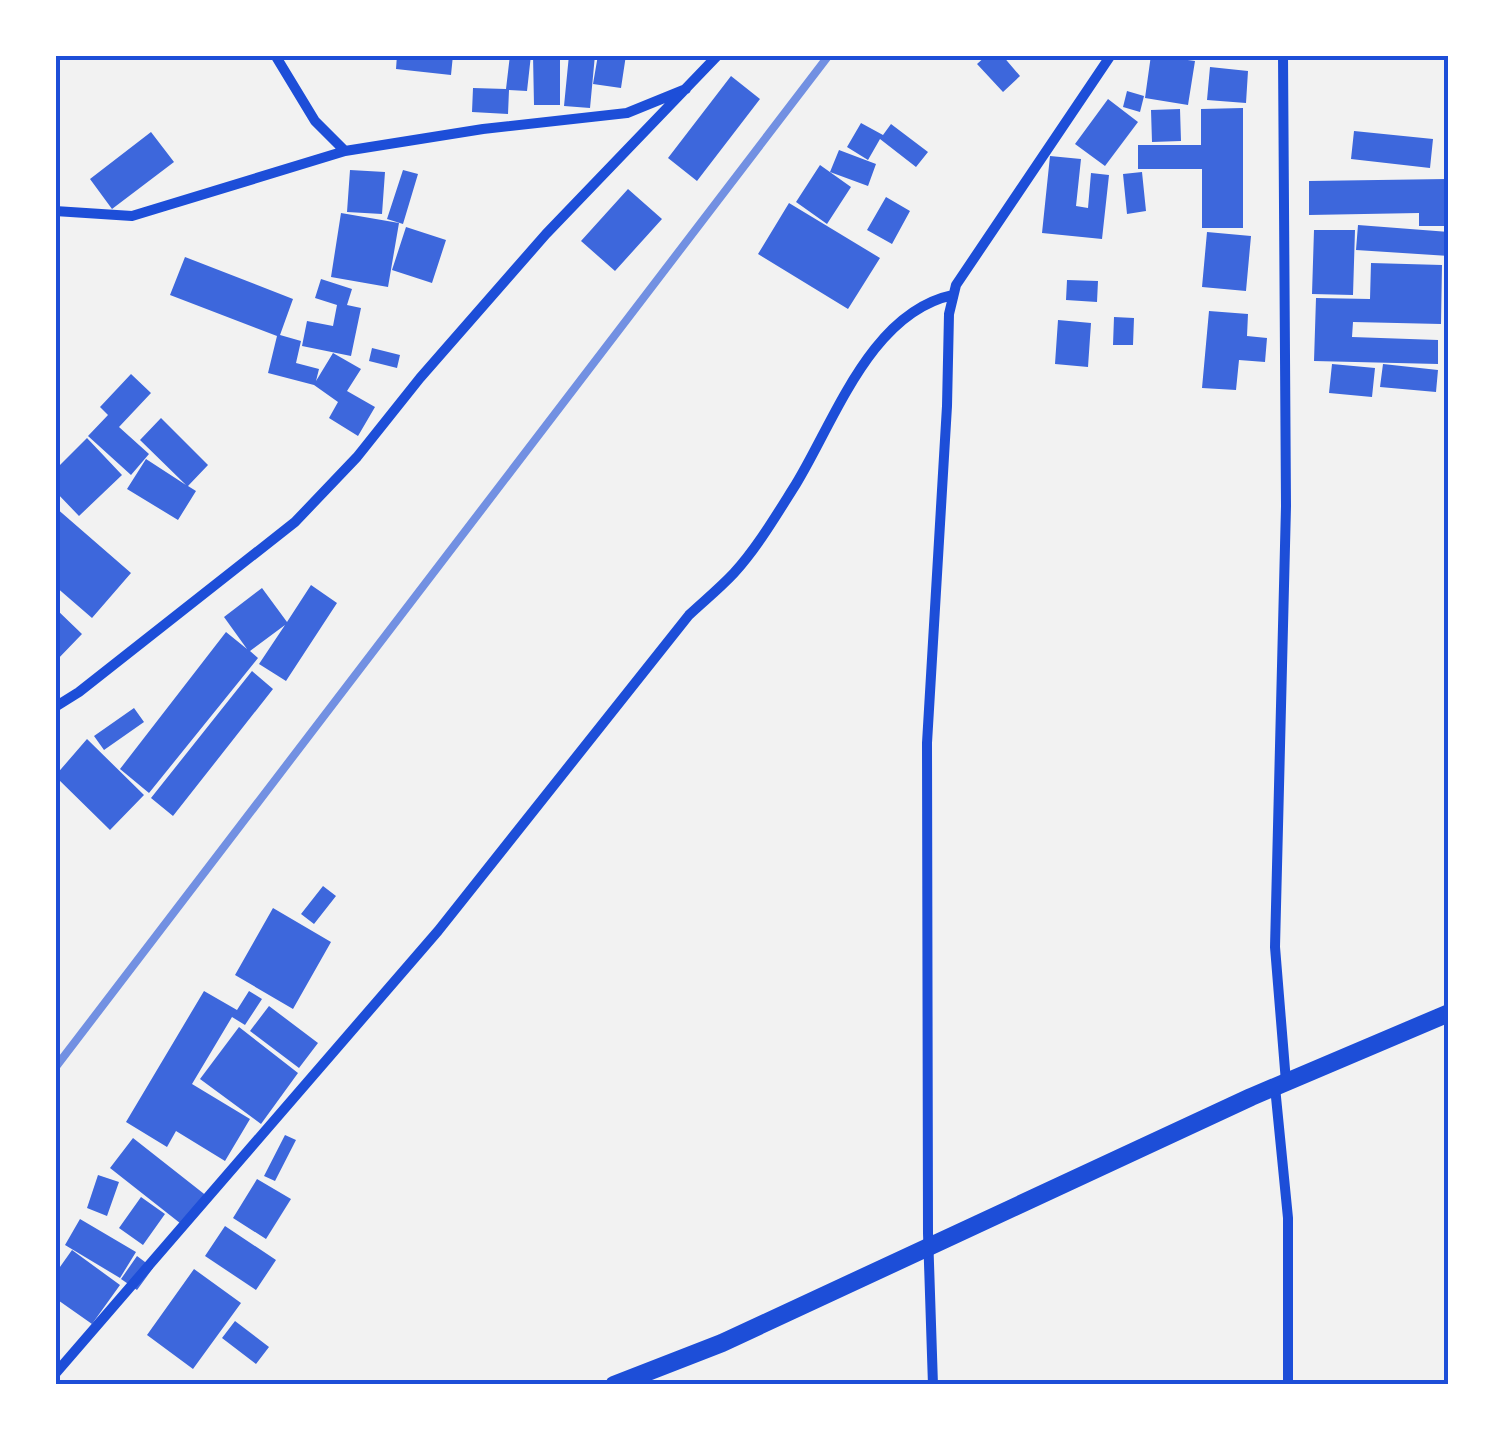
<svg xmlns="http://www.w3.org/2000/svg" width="1504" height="1440" viewBox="0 0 1504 1440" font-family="Literata,serif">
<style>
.building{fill:#3d67dc}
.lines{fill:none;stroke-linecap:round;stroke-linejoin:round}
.minor{stroke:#1d4ed8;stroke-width:10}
.tertiary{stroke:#1d4ed8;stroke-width:18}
.rail{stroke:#7290e2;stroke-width:8}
.neatline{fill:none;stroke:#1d4ed8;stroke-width:4}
</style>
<rect width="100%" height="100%" fill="#f2f2f2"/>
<path class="building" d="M397,55H453L451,75L396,69Z
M510,55H531L527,91L509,90L508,114L472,112L473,88L506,89Z
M533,55H560V105H534Z
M569,55H595L590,108L564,106Z
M598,55H626L621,88L593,84Z
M987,55H1002L1020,76L1003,92L977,64Z
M1151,55L1195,61L1188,105L1145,98Z
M1210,67L1248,71L1246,103L1207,100Z
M731,76L760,99L697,181L668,158Z
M1127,91L1144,96L1140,112L1123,107Z
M1108,99L1138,122L1105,166L1075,144Z
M1243,108V228H1202V169H1138V145H1201V109Z
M1180,109L1181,141L1152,142L1151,110Z
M861,123L883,135L891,124L928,152L916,167L880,139L868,160L847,147Z
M1354,131L1433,139L1430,168L1351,159Z
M151,132L174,162L112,209L90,179Z
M839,150L876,164L868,186L830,172Z
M1050,156L1081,159L1076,206L1088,208L1091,173L1109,175L1102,239L1042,233Z
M820,165L851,187L827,224L796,202Z
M350,170L385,172L382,214L347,212Z
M403,170L418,174L403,224L387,219Z
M1142,172L1146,211L1127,214L1123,174Z
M1447,179V226H1419V213L1309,215V181Z
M628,189L662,219L615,271L581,241Z
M886,197L910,211L892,244L867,230Z
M789,203L880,258L848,309L758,254Z
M341,213L399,223L388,287L331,277Z
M1358,225L1449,232V256L1356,250Z
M406,227L446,240L432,283L392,270Z
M1314,230H1355L1353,295L1312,294Z
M1207,232L1251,236L1246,291L1202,287Z
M185,257L293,299L280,335L301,341L296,363L319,369L316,381L333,353L361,369L347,391L375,407L358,436L329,418L338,402L314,385L268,373L277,336L170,295Z
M1371,263L1442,265L1441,324L1353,322L1352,337L1438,340V364L1314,361L1316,298L1370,299Z
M321,279L352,289L347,305L361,308L351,356L302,346L307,321L333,326L337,305L315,298Z
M1067,280L1098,281L1097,302L1066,300Z
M1209,311L1248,314L1247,336L1267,338L1265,362L1239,360L1236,390L1202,388Z
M1114,317L1134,318L1133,345H1113Z
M1058,320L1091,323L1088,367L1055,364Z
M372,348L400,355L397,368L369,361Z
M1332,364L1375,368L1372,397L1329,393Z
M1383,364L1438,370L1436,392L1380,387Z
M131,374L151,393L119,427L149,454L131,475L88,436L108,415L100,407Z
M161,418L208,465L188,486L196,491L178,520L127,489L146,459L186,485L140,440Z
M87,438L122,475L79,516L55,491V470Z
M55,507L131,573L92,618L55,586Z
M311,585L337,603L286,681L259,664L285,625L250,651L258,658L149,793L120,769L226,632L247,649L224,617L262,588L287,622Z
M55,608L82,634L55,662Z
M252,671L273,689L173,816L151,798Z
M134,708L144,722L104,750L94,736Z
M87,739L144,795L110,830L55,776Z
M323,886L336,896L314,924L301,914Z
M273,908L331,942L293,1009L235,975Z
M204,991L237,1010L249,991L262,999L245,1025L232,1017L192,1084L250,1119L225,1161L176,1131L167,1147L126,1122Z
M269,1006L318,1043L299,1068L250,1031Z
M239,1027L298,1073L261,1124L200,1079Z
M285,1135L296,1140L275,1181L264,1176Z
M133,1138L208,1197L185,1227L110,1168Z
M98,1175L119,1182L107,1216L87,1208Z
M257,1179L291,1199L266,1239L233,1218Z
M141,1197L165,1214L143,1245L119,1228Z
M80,1219L136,1252L120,1278L65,1245Z
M225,1226L276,1260L256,1290L205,1256Z
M72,1250L120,1285L92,1324L55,1298V1274Z
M137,1256L153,1268L137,1290L121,1279Z
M194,1269L241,1303L193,1369L147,1335Z
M235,1321L269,1347L256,1364L222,1338Z"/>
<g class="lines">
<path class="minor" d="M275,55L315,121L345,151
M1283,55L1286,506L1275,947L1286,1082
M55,211L132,216L345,151L483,129L627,113L686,89
M55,707L79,692L295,522L357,457L420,378L546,234L718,55
M1275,1087L1288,1218V1385
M55,1374L438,931L689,615C704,601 720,588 734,573C757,548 777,514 796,484C835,420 871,312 953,295
M933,1385L928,1233L927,743L947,406L949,314L956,285L1111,55"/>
<path class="tertiary" d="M614,1385L722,1343L1251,1097L1449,1013"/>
<path class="rail" d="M55,1068L829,55"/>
</g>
<rect width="1504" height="1440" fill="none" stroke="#ffffff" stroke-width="115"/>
<rect x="58" y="58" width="1388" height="1324" class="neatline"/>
</svg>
